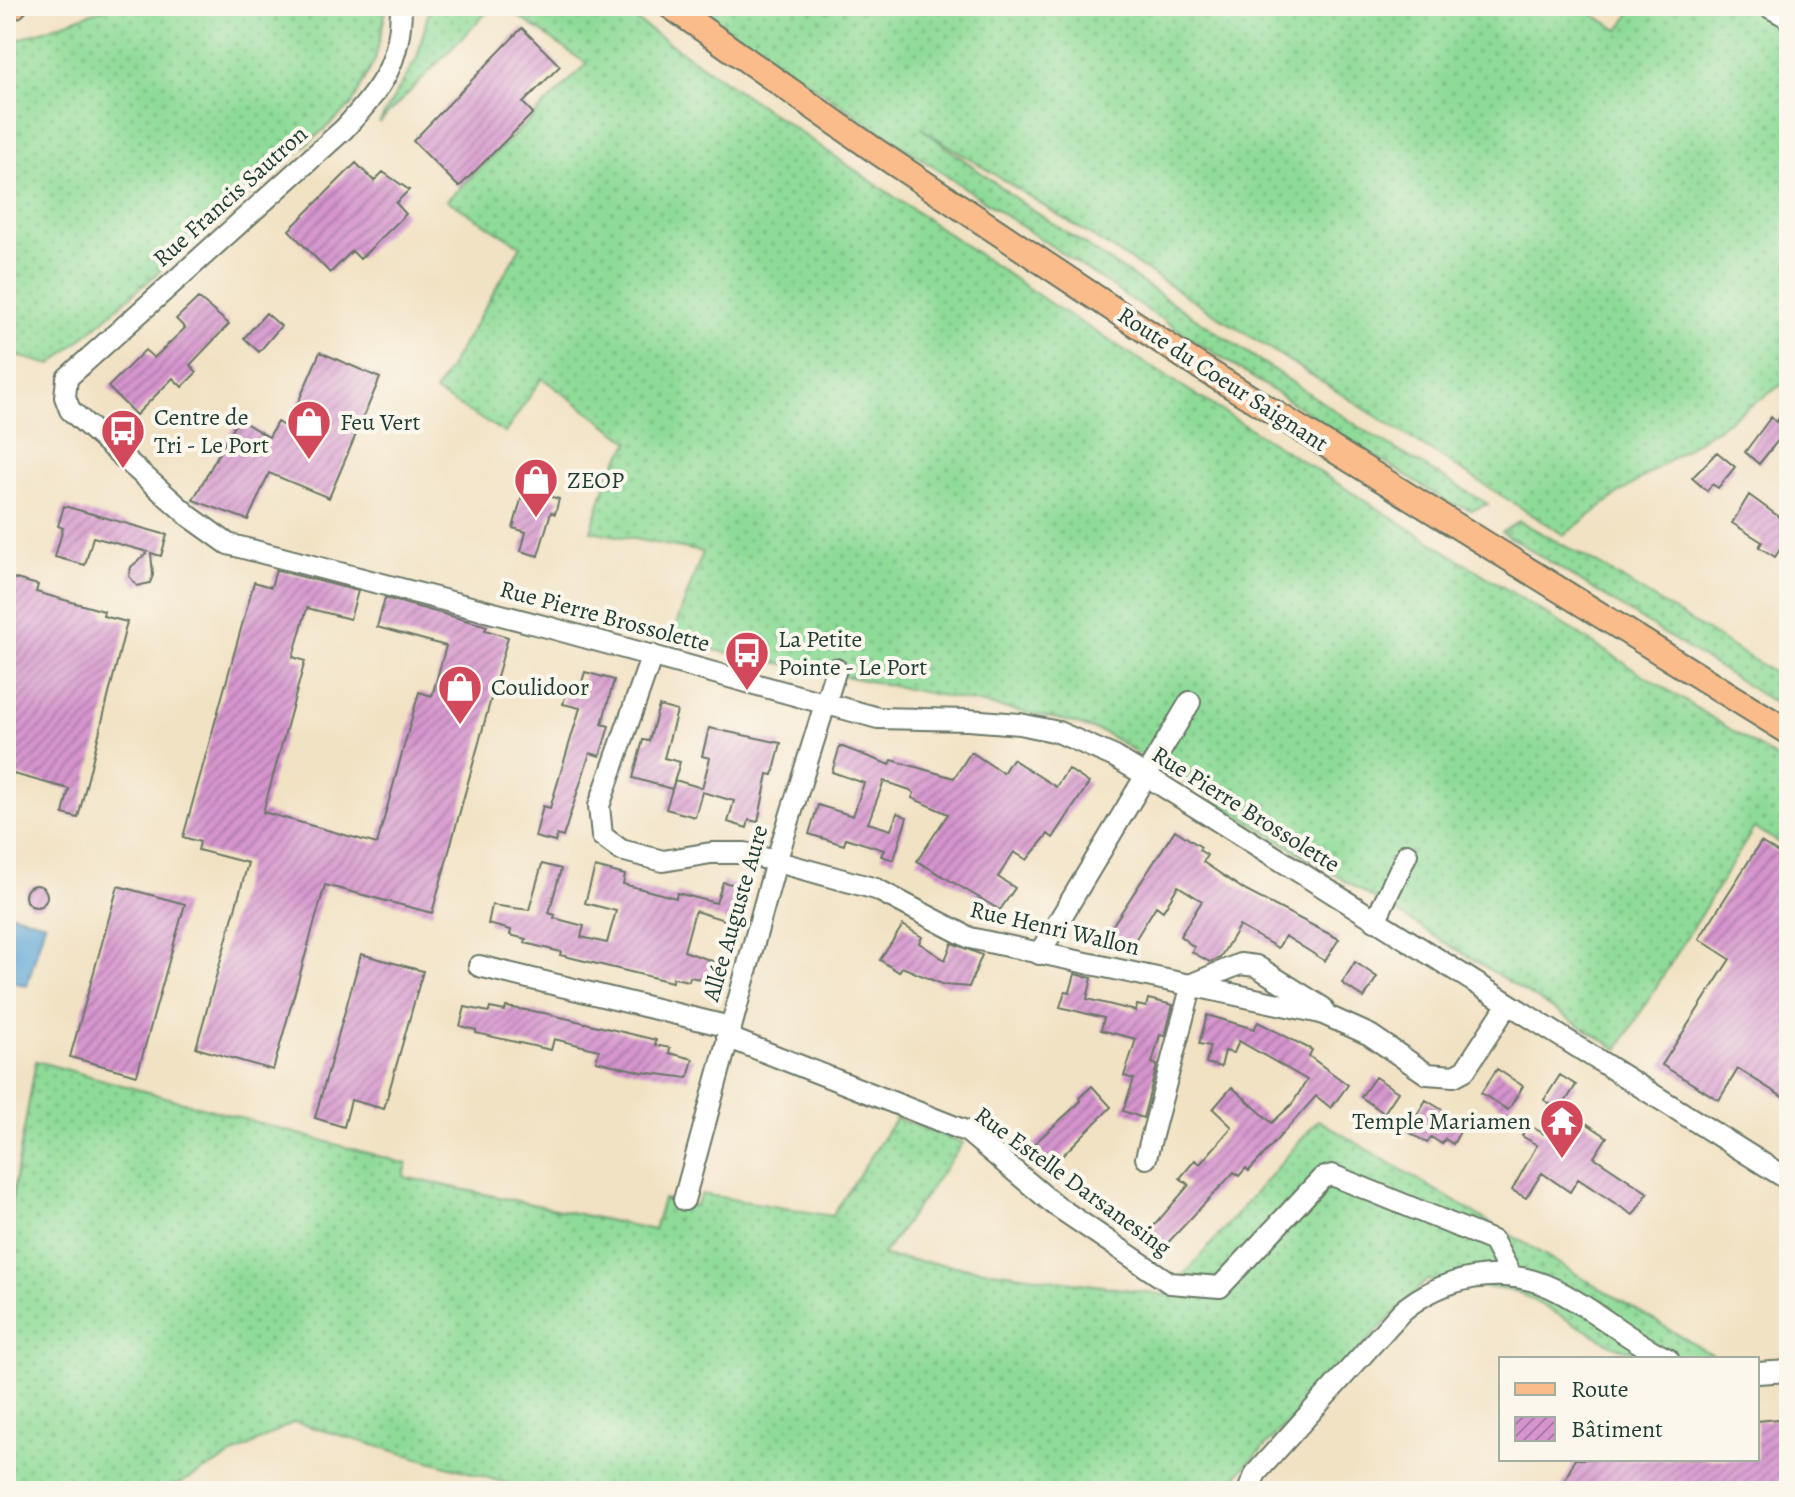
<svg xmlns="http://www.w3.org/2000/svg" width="1795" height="1497" viewBox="0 0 1795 1497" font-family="Alegreya,serif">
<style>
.grass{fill:url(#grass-dots);stroke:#568c66;stroke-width:2}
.water{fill:#61a6d6;stroke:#407285;stroke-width:2}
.building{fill:url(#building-hatch)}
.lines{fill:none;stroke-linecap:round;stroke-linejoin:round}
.minor-casing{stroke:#697766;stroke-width:24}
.major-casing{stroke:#697766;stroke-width:28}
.minor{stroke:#fff;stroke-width:20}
.major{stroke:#fabc8b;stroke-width:24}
.labels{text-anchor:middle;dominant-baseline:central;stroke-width:8;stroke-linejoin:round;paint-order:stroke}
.street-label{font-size:24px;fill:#1f3d34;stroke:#fbf7ec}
.poi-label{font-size:24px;fill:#1f3d34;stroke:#fbf7ec;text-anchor:start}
</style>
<defs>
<pattern id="grass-dots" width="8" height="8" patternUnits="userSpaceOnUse" patternTransform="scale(2)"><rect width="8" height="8" fill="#8edb98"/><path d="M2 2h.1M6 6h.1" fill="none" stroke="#73b37d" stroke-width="1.8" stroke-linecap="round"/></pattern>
<pattern id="building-hatch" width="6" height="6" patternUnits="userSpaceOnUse" patternTransform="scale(2)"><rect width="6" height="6" fill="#d594cd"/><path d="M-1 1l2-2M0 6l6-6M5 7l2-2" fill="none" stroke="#ac7aa7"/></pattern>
</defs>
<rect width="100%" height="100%" fill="#fbf7ec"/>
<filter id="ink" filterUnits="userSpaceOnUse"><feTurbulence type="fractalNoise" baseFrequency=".0125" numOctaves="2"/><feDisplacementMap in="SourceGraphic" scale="16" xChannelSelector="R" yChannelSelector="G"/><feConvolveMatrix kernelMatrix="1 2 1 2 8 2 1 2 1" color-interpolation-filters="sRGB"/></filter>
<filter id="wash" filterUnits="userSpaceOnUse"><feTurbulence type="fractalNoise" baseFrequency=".006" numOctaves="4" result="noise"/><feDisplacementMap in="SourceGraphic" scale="32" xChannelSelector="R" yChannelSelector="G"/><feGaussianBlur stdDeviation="1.8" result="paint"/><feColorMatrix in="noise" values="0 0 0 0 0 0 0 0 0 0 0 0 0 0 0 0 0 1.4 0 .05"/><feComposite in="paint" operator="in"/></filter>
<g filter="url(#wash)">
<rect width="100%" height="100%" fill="#f2e2c4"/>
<path class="grass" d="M111,6H387L375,60L351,106L51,365L6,353V44Z
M430,6H493L379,123L417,58Z
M504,6H615L1051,304L1789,766V848L1754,828L1618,1049L1105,733L1067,721L670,641L703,552L591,531L610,471L630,442L542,378L505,433L435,392L521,246L447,200L587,64Z
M694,6H1579L1619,30L1635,6H1789V380L1617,495L1564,535L921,128L1022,203L1370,434L1488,504L1472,510L1447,502L1127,297Z
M1519,521L1598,564L1789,682V712L1502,532Z
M36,1061L407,1164L404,1177L654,1230L663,1199L695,1206L702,1194L832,1216L896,1118L963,1143L882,1256L1167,1295L1318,1120L1719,1359H1665L1618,1348L1516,1291L1427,1280L1239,1473L1233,1491H534L294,1422L166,1491H6V1232Z"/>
<path class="water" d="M9,913L45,923L27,986L6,980Z"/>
<g id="blocks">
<path class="building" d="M522,28L560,66L523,103L533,113L459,187L413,141Z
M356,163L374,181L383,172L409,190L396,203L406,214L360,259L352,251L330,273L289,230Z
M198,298L229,324L190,365L197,372L182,387L173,378L136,415L108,387L145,350L154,358L185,328L176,319Z
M266,313L281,326L259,352L244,338Z
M320,352L380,378L329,498L269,473L248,520L193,500L238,419L269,437L277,422L287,428Z
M1789,407V427L1759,464L1745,452L1771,417L1776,422Z
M1717,452L1735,467L1718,488L1712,484L1707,491L1692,478Z
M524,489L559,499L555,514L551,512L538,556L521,551L526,532L513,528Z
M1749,495L1789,524V549L1783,545L1775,557L1759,547L1762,542L1732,523Z
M64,506L167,535L161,556L151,553L153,575L150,583L137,586L129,576L131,567L148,552L93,537L85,565L55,557L63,528L58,526Z
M276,570L358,591L350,619L307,608L293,657L305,661L263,812L377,844L419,692L432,696L446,646L377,627L385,598L487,626L485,630L508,637L432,913L325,885L273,1070L196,1048L248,863L198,850L200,842L183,837L254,582L271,587Z
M9,577L38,585L36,592L104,611L103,616L127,622L78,818L63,814L69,789L6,772V589Z
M585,672L614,680L602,724L609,726L600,756L590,753L563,837L557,835L555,842L535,837L543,806L550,808L580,708L563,704L568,686L580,689Z
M659,706L677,711L664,758L680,762L672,789L633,778L643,740L649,741Z
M709,728L781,743L773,775L768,774L758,822L749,820L747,828L728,822L734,801L702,792L695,817L666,809L675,780L702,788L710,758L702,756Z
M840,746L890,765L892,760L954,778L971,752L1003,773L1012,759L1056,787L1068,769L1089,783L1053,838L1048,834L1027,860L1014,852L998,877L1015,888L1000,910L917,861L948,814L912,798L914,793L910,790L884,781L868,823L891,830L897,813L907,817L894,860L881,856L884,850L846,838L844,845L809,834L818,805L853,816L864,783L832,772Z
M1175,830L1201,847L1199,850L1207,855L1203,862L1246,891L1339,939L1325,961L1285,936L1278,948L1239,926L1220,958L1210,962L1192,952L1194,947L1180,936L1202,901L1178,886L1163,911L1156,906L1132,945L1109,931Z
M1761,842L1789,860V1101L1738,1069L1719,1100L1662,1065L1730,959L1699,939Z
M542,864L561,869L549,913L555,915L554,918L584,926L581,937L607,943L616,911L585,903L595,867L625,875L623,884L676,898L677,893L716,903L723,882L744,887L734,923L695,911L684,951L718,963L713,982L690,977L689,981L673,978L672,982L560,955L561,952L525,943L526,939L510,935L511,930L488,924L492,905L529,910Z
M25 896a11 11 0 1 1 22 0a11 11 0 1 1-22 0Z
M118,886L185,904L137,1075L70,1057Z
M903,925L922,937L919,943L945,960L952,943L982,955L969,987L944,985L902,967L899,972L880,960Z
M361,954L423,971L384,1109L351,1100L344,1127L315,1118Z
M1355,962L1377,977L1364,998L1342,983Z
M1075,974L1092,978L1087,999L1136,1011L1137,1005L1146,1007L1148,999L1173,1005L1165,1036L1160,1035L1152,1063L1157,1065L1143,1118L1123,1111L1134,1079L1124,1076L1136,1039L1101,1030L1104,1018L1060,1007L1065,991L1070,992Z
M465,1007L489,1012L490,1008L505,1011L506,1007L544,1013L656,1040L655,1045L670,1048L669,1053L693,1059L688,1078L642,1072L596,1061L599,1050L554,1039L551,1050L476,1033V1030L460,1026Z
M1207,1015L1254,1029L1258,1022L1312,1050L1309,1056L1348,1085L1331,1108L1316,1096L1249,1171L1246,1168L1239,1176L1234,1172L1162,1249L1147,1234L1189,1185L1180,1178L1195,1160L1200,1164L1232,1127L1213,1109L1232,1087L1272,1123L1292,1104L1307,1080L1239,1041L1234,1053L1225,1051L1221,1067L1206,1063L1210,1046L1199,1044Z
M1497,1069L1523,1086L1508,1110L1481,1093Z
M1560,1075L1576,1085L1562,1107L1607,1137L1594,1157L1648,1193L1633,1215L1578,1179L1570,1192L1542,1173L1526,1198L1512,1190L1537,1145L1522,1136L1529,1125L1544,1134L1560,1110L1544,1100Z
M1375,1077L1398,1092L1384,1113L1361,1097Z
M1092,1086L1111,1107L1053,1165L1033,1145L1081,1101L1079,1098Z
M1426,1100L1457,1119L1453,1125L1461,1130L1453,1144L1445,1139L1442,1144L1431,1137L1427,1143L1407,1131Z
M1789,1418V1491H1560L1575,1459H1757V1421Z"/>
</g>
</g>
<g filter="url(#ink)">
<use href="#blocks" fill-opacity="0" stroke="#697766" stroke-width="2"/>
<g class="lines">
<g class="minor-casing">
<path id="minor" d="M401,6C401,63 381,89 344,129L67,378L65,397L70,410L189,516L228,544L551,628L878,718L968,720L1020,724L1058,732L1115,757L1145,775L1789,1180
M1767,6L1789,18
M652,655L599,806L602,836L621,850L663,861L711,853H745L876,889L970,938L1321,1013L1370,1035L1427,1074L1454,1076L1465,1070L1508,1004
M1375,921L1407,854
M1039,954L1190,702
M479,966L730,1027
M727,1037L968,1132L1055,1205L1170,1283L1220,1287L1322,1178L1332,1175L1493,1241L1512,1277
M1146,1158L1192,984L1240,964L1256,966L1323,1008
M684,1200L776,862L836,669
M1757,1373L1789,1371
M1248,1491L1256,1473L1402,1311C1443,1277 1502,1264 1552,1288C1593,1307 1627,1340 1668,1359"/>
</g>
<g class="major-casing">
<path id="major" d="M670,6L873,149L1191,361L1789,732
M6,9L14,6"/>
</g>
<use href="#minor" class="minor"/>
<use href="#major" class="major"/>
</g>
</g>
<defs>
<g id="shop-pin" transform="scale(2.3)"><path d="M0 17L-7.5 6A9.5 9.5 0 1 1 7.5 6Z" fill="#d1495b" stroke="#fbf7ec"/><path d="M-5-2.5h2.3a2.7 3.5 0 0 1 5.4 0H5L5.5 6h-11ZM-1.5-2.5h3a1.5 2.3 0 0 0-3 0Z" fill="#fff"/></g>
<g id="bus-pin" transform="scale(2.3)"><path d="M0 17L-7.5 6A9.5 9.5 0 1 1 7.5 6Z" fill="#d1495b" stroke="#fbf7ec"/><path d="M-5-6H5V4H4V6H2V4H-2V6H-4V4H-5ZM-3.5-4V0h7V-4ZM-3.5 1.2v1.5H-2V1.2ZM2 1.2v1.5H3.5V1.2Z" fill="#fff"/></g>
<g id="temple-pin" transform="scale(2.3)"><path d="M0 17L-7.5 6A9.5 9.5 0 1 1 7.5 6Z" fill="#d1495b" stroke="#fbf7ec"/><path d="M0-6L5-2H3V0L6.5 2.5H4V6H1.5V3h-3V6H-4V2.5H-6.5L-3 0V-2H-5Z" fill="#fff"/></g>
</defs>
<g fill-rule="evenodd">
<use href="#shop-pin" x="309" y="422"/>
<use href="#bus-pin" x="123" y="431"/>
<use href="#shop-pin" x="536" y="480"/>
<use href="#bus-pin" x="747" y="653"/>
<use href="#shop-pin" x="460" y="687"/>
<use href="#temple-pin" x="1562" y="1121"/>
</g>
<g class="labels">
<g class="street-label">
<text transform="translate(230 196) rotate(-42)">Rue Francis Sautron</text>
<text transform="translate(1223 379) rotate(33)">Route du Coeur Saignant</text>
<text transform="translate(605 616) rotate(15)">Rue Pierre Brossolette</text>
<text transform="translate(1246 809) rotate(32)">Rue Pierre Brossolette</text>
<text transform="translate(735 913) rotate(-74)">Allée Auguste Aure</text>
<text transform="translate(1055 928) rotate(13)">Rue Henri Wallon</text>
<text transform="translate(1073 1181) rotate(36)">Rue Estelle Darsanesing</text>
</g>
<g class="poi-label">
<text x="154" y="417">Centre de<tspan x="154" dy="28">Tri - Le Port</tspan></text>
<text x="340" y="422">Feu Vert</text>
<text x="567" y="480">ZEOP</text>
<text x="778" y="639">La Petite<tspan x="778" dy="28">Pointe - Le Port</tspan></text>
<text x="491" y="687">Coulidoor</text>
<text x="1531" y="1121" text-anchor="end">Temple Mariamen</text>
</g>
</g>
<rect width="1795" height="1497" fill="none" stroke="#fbf7ec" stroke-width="32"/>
<rect x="1499" y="1357" width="260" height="104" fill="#fbf7ec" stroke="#a3ada2" stroke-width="2"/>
<rect x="1515" y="1383" width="40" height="12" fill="#fabc8b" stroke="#a3ada2" stroke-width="2"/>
<text x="1571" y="1397" font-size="24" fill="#1f3d34">Route</text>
<rect x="1515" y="1417" width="40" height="24" fill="url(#building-hatch)" stroke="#a3ada2" stroke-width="2"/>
<text x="1571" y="1437" font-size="24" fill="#1f3d34">Bâtiment</text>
</svg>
